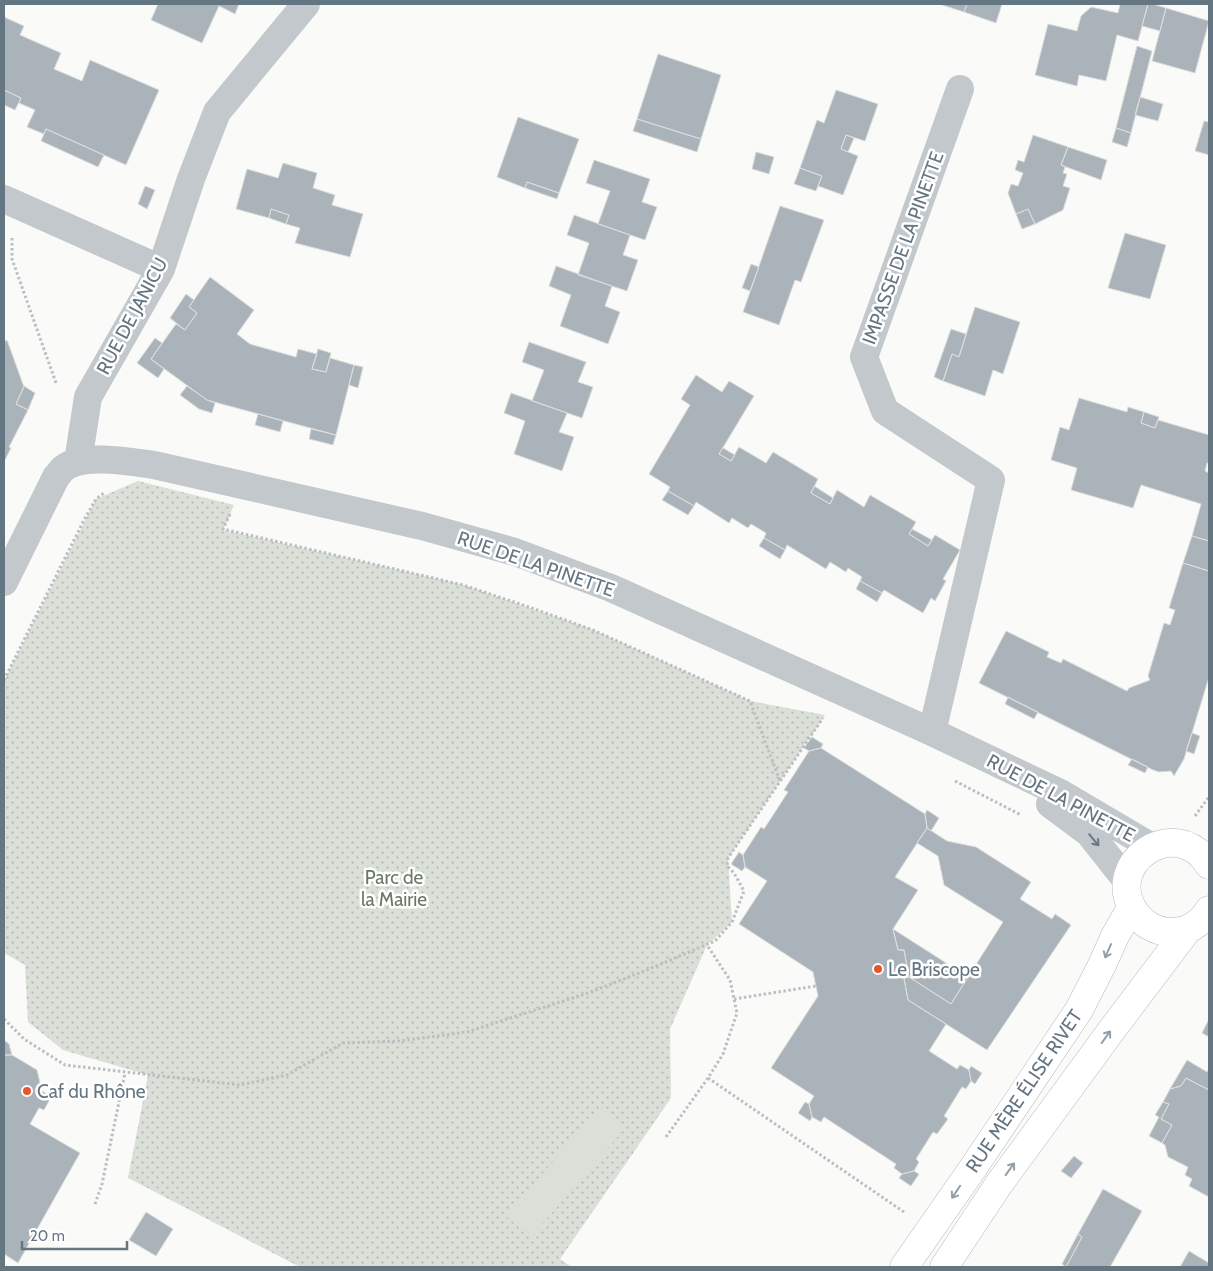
<svg xmlns="http://www.w3.org/2000/svg" width="1213" height="1271" viewBox="0 0 1213 1271" font-family="Cabin,sans-serif">
<style>
.grass{fill:url(#grass-dots)}
.garden{fill:#dadfd7}
.building{fill:#aab3b9;stroke:#dcdcda}
.lines{fill:none;stroke-linecap:round;stroke-linejoin:round}
.secondary-casing{stroke:#b3babf;stroke-width:29}
.path{stroke:#bbbfc2;stroke-width:3;stroke-dasharray:2.5 2.5;stroke-linecap:butt}
.street{stroke:#c3c8cc;stroke-width:28}
.secondary{stroke:#fff;stroke-width:28}
.oneway{stroke:#6a7a87}
.oneway2{stroke:#939fa8}
.poi-dot{fill:#e4572e;stroke:#fff;stroke-width:2}
.labels{text-anchor:middle;dominant-baseline:central;stroke-width:5;stroke-linejoin:round;paint-order:stroke}
.street-label{font-size:19px;fill:#657683;stroke:#fff}
.park-label{font-size:19px;fill:#687a64;stroke:#fff}
.poi-label{font-size:19px;fill:#657683;stroke:#fff;text-anchor:start}
</style>
<defs>
<pattern id="grass-dots" width="8" height="8" patternUnits="userSpaceOnUse" patternTransform="scale(1.25)"><rect width="8" height="8" fill="#dadfd7"/><path d="M2 2h.1M6 6h.1" fill="none" stroke="#b4b9b4" stroke-width="1.8" stroke-linecap="round"/></pattern>
</defs>
<rect width="100%" height="100%" fill="#fafaf8"/>
<path class="grass" d="M138,481L234,505L223,530L463,585L593,630L750,701L825,715L728,858L732,922L707,945L670,1029L671,1098L560,1259L572,1267H300L128,1178L148,1075L63,1050L28,1022L25,965L4,953V681L96,499Z"/>
<path class="garden" d="M601,1106L626,1127L531,1237L506,1216Z"/>
<path class="building" d="M158,4H239L235,14L219,6L202,43L151,20Z
M939,4H967L964,12Z
M967,4H1002L996,23L964,12Z
M1120,4H1148L1138,41L1117,35L1106,81L1079,75L1077,86L1035,75L1048,24L1077,31L1081,16L1091,7L1118,13Z
M1148,4H1152L1166,8L1160,31L1142,26Z
M1166,8L1209,21L1195,73L1152,61Z
M4,17L24,26L20,35L61,53L54,69L82,81L90,60L159,90L126,165L46,129L44,134L27,127L35,110L19,103L21,98L4,90Z
M1137,46L1152,51L1131,133L1116,128Z
M658,54L721,75L701,139L637,119Z
M4,90L21,98L15,110L4,105Z
M836,90L878,104L865,141L846,135L841,149L858,156L843,195L818,186L822,176L800,168L817,120L824,123Z
M1140,97L1163,104L1158,121L1135,115Z
M518,117L579,139L559,193L527,182L525,188L497,177Z
M637,119L701,139L697,152L633,131Z
M1204,121L1209,122V155L1195,151Z
M1116,128L1131,133L1127,147L1112,142Z
M46,129L104,155L98,167L41,141Z
M846,135L854,138L848,152L841,149Z
M1033,135L1068,147L1061,165L1065,167L1063,173L1067,174L1063,186L1070,188L1063,210L1035,224L1028,209L1016,214L1008,193L1011,184L1018,186L1023,173L1015,170L1018,160L1024,162Z
M1068,147L1107,160L1101,180L1061,165Z
M756,152L774,157L769,174L752,169Z
M594,160L650,179L642,202L657,207L645,240L598,224L610,191L586,183Z
M283,163L317,173L313,188L335,195L332,205L363,214L350,257L295,243L300,228L286,224L289,215L271,209L269,218L236,209L247,169L278,178Z
M800,168L822,176L816,191L794,184Z
M527,182L559,193L557,199L525,188Z
M145,186L155,190L147,209L138,204Z
M780,206L824,220L801,282L795,280L779,325L743,312Z
M271,209L289,215L286,224L269,218Z
M1028,209L1035,224L1022,229L1016,214Z
M574,215L630,235L623,255L638,260L627,291L578,275L589,243L567,235Z
M1125,233L1166,245L1150,299L1108,288Z
M751,264L759,267L750,291L742,288Z
M556,266L612,286L605,306L620,312L608,344L560,326L571,295L549,286Z
M210,277L254,310L237,334L250,344L296,357L298,349L317,354L312,369L326,372L330,358L354,365L336,435L207,400L151,359L176,324L185,330L197,313L189,307Z
M186,294L194,300L189,307L197,313L185,330L170,318Z
M975,307L1020,322L1003,374L993,370L985,396L943,381L952,354L959,357Z
M951,329L966,334L959,357L952,354L943,381L934,377Z
M155,338L162,343L151,359L164,369L158,378L137,363Z
M7,340L24,387L16,404L28,410L9,447L11,448L4,462V342Z
M529,342L586,362L578,382L593,387L582,418L532,401L544,370L522,362Z
M318,349L331,353L326,372L312,369Z
M354,365L363,367L358,388L349,385Z
M696,375L722,392L729,381L754,396L719,454L731,461L739,447L766,463L773,452L818,479L811,493L830,504L837,490L864,507L870,495L916,522L909,534L928,546L935,535L960,550L943,579L946,581L935,601L931,598L923,613L884,590L882,593L860,581L862,577L848,568L846,572L830,562L826,569L787,545L785,550L764,538L766,533L751,524L748,528L732,518L729,523L696,502L694,506L668,491L670,487L649,474L690,405L681,399Z
M24,386L35,393L28,410L16,404Z
M187,386L207,400L215,403L212,413L199,409L180,395Z
M511,393L567,413L559,432L574,437L562,471L514,454L525,421L504,413Z
M1079,398L1127,412L1128,407L1144,412L1141,423L1155,428L1158,420L1209,435V463H1207L1205,471L1209,473V541L1192,536L1201,504L1141,485L1133,508L1071,490L1077,468L1051,460L1060,427L1069,430Z
M1144,412L1159,417L1155,428L1141,423Z
M258,414L283,421L280,432L255,425Z
M311,429L336,435L333,445L309,439Z
M723,448L735,455L731,461L719,454Z
M814,486L833,498L830,504L811,493Z
M668,491L694,506L688,515L662,500Z
M912,529L932,540L928,546L909,534Z
M1192,536L1209,541V571L1183,563Z
M764,538L785,550L780,559L759,546Z
M1183,563L1209,571V677L1184,759L1174,776L1171,771L1159,772L1153,770L979,683L1006,631L1049,652L1047,657L1061,663L1063,659L1127,691L1129,688L1150,680L1148,676L1164,623L1170,625L1175,610L1169,608Z
M860,581L882,593L877,602L856,589Z
M1008,697L1038,712L1034,719L1005,704Z
M1192,733L1200,736L1194,754L1186,751Z
M812,737L823,744L821,748L809,751L804,748Z
M821,748L925,814L927,828L895,877L918,890L893,929L898,950H904L909,977L904,978L908,1000L946,1024L929,1051L957,1069L960,1065L969,1070L971,1081L966,1089L962,1087L944,1116L948,1119L937,1134L933,1132L916,1159L919,1162L914,1171L902,1174L894,1168L896,1164L824,1117L821,1122L812,1117L809,1104L814,1096L771,1068L818,996L813,972L739,924L767,881L745,867L743,855L761,827L764,829L788,792L784,790L809,751Z
M1132,759L1148,767L1145,773L1128,765Z
M927,810L939,818L931,831L927,828L925,814Z
M927,828L947,841L976,847L1031,882L1020,899L1052,919L1055,914L1071,925L987,1050L908,1000L904,978L909,977L951,1004L1003,922L944,885L938,856L917,843Z
M739,852L743,855L745,867L742,871L731,864Z
M893,929L968,977L951,1004L909,977L904,950H898Z
M1209,1019V1037L1202,1033Z
M4,1040L9,1044L12,1055H4Z
M4,1055H12L37,1070L42,1091L47,1094L49,1098V1101L44,1110L39,1108L30,1124L80,1153L18,1263L4,1254Z
M1187,1060L1207,1072L1209,1068V1090L1186,1078L1181,1086L1170,1089Z
M971,1066L982,1073L975,1084L971,1081L969,1070Z
M1186,1078L1209,1090V1197L1189,1186L1192,1179L1185,1175L1188,1167L1168,1157L1165,1145L1162,1143L1172,1125L1161,1119L1169,1104L1163,1102L1170,1089L1181,1086Z
M805,1102L809,1104L812,1117L810,1121L798,1113Z
M1163,1102L1169,1104L1161,1119L1172,1125L1162,1143L1149,1136L1159,1117L1155,1115Z
M1074,1156L1083,1163L1071,1178L1061,1171Z
M914,1171L919,1174L911,1186L899,1178L902,1174Z
M1103,1189L1142,1211L1110,1267H1066L1082,1237L1078,1234Z
M146,1212L173,1229L156,1256L129,1240Z
M1078,1234L1082,1237L1066,1267L1062,1264Z
M1189,1251L1209,1263V1267H1180Z"/>
<g class="lines">
<g class="secondary-casing">
<path id="secondary" d="M1209,865C1176,812 1100,864 1136,914C1143,924 1156,931 1168,932C1186,933 1200,925 1209,910
M904,1267L973,1168L1079,1010L1102,965L1115,936L1131,908
M944,1267L999,1184L1111,1031L1188,929"/>
</g>
<path class="path" d="M12,238V259L56,383L58,384
M230,514L223,529L463,585L529,607L593,630L750,701L780,781
M4,680L84,520L96,499L105,492
M955,781L1021,815
M1195,816L1209,797
M734,999L816,986
M4,1019L24,1039L65,1065L240,1085L287,1075L343,1043L400,1041L467,1032L588,993L642,972L715,941L732,922L744,891L734,873L727,866L728,858L823,718
M708,1078L904,1212
M666,1137L708,1078L723,1054L737,1013L730,980L707,945
M95,1204L102,1184L125,1073"/>
<path class="street" d="M4,199L161,269
M78,462L88,397L161,269L191,179L217,112L306,4
M4,582L56,477C59,474 61,470 64,468C84,453 132,462 154,465L422,526L515,552L611,588L932,732L1062,794L1152,847
M932,732L991,480L885,411L864,357L960,89
M1050,804L1089,833L1127,881"/>
<use href="#secondary" class="secondary"/>
</g>
<defs><path id="oneway-shaft" d="M-6 0H5M1.5-3L5.5 0L1.5 3" fill="none" stroke-width="1.6" stroke-linecap="round" stroke-linejoin="round" transform="scale(1.25)"/></defs>
<use class="oneway" href="#oneway-shaft" transform="translate(1094 840) rotate(50)"/>
<g class="oneway2">
<use href="#oneway-shaft" transform="translate(1108 951) rotate(114)"/>
<use href="#oneway-shaft" transform="translate(1106 1037) rotate(-54)"/>
<use href="#oneway-shaft" transform="translate(1010 1169) rotate(-54)"/>
<use href="#oneway-shaft" transform="translate(956 1192) rotate(124)"/>
</g>
<g class="poi-dot">
<circle cx="878" cy="969" r="5"/>
<circle cx="27" cy="1091" r="5"/>
</g>
<g class="labels">
<g class="street-label">
<text transform="translate(903 248) rotate(-70)">IMPASSE DE LA PINETTE</text>
<text transform="translate(132 316) rotate(-62)">RUE DE JANICU</text>
<text transform="translate(536 564) rotate(19)">RUE DE LA PINETTE</text>
<text transform="translate(1061 798) rotate(28)">RUE DE LA PINETTE</text>
<text transform="translate(1024 1091) rotate(-56)">RUE MÈRE ÉLISE RIVET</text>
</g>
<g class="park-label">
<text x="394" y="877">Parc de<tspan x="394" dy="22">la Mairie</tspan></text>
</g>
<g class="poi-label">
<text x="888" y="969">Le Briscope</text>
<text x="37" y="1091">Caf du Rhône</text>
</g>
</g>
<rect width="1213" height="1271" fill="none" stroke="#657683" stroke-width="10"/>
<path d="M22 1241v8h105v-8" fill="none" stroke="#657683" stroke-width="2.5"/>
<text x="30" y="1241" font-size="15" fill="#657683" stroke="#ffffff" stroke-width="4" paint-order="stroke">20 m</text>
</svg>
